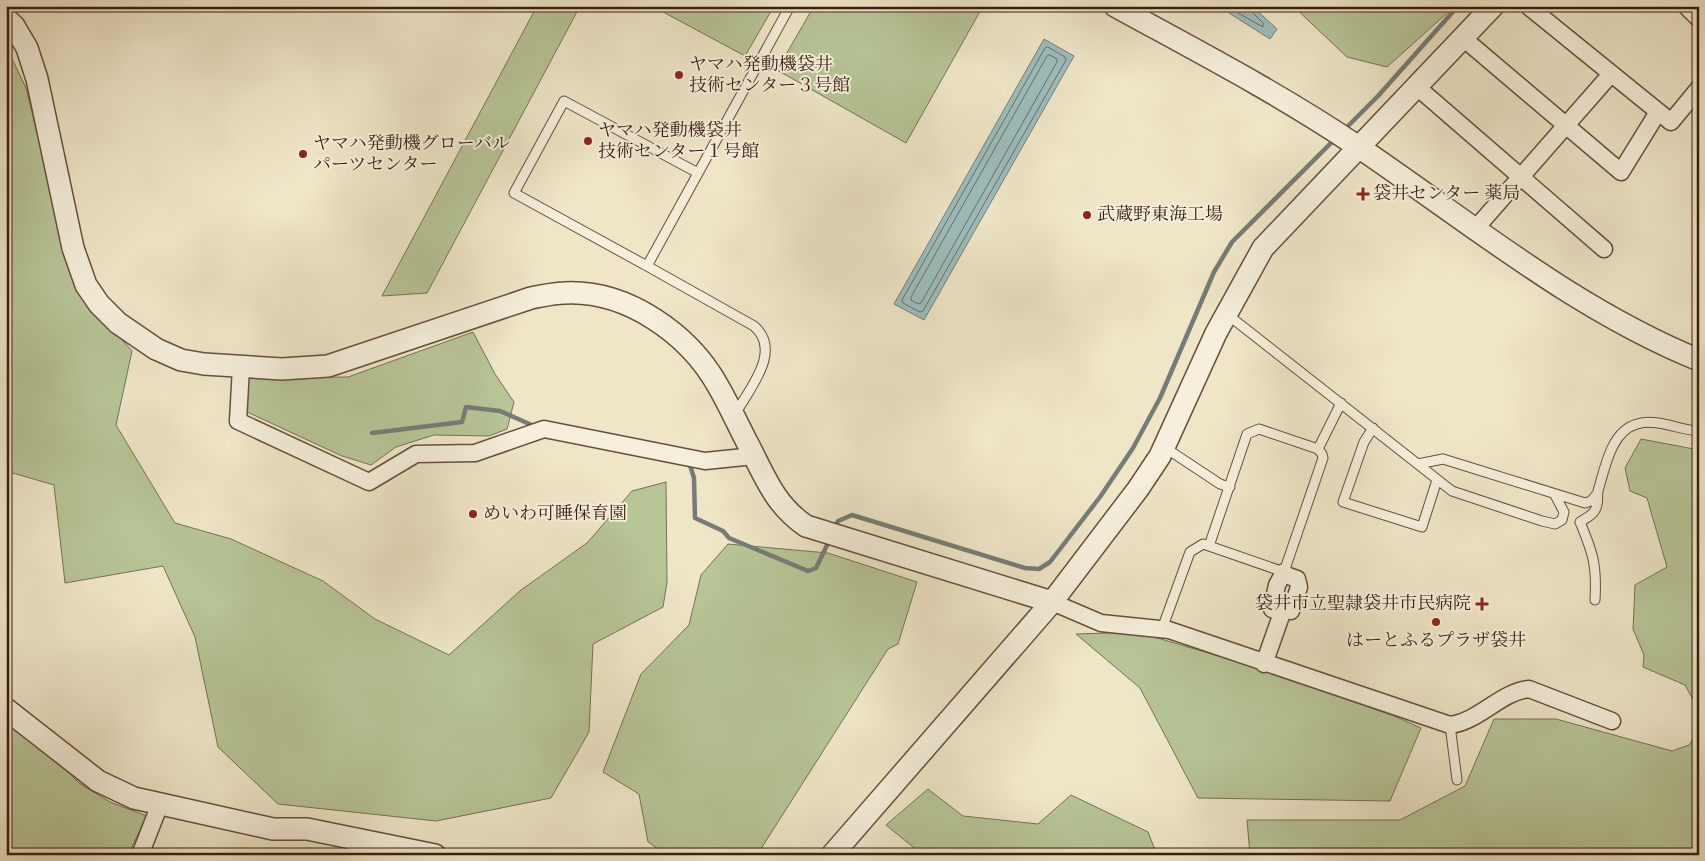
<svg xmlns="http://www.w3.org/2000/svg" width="1705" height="861" viewBox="0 0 1705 861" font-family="'IM FELL English','Noto Serif JP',serif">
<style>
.green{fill:#b7c597;stroke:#787054}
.water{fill:#9cbebd;stroke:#757d78}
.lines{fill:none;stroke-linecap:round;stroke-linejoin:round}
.shore{stroke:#6b6d67;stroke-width:1}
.stream{stroke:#757d78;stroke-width:4.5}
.service-casing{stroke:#674e3f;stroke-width:11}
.minor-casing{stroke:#674e3f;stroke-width:19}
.tertiary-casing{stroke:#674e3f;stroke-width:24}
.service{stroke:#f5efdb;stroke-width:9}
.minor{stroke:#f5efdb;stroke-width:16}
.tertiary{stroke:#f5efdb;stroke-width:21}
.poi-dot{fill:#8f2418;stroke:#f5efdb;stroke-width:2}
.labels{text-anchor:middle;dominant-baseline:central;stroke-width:4;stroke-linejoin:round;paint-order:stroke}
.poi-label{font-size:18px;fill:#3a1c11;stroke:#f5efdb;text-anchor:start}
</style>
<rect width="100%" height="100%" fill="#efe6c8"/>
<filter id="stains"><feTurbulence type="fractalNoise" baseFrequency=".004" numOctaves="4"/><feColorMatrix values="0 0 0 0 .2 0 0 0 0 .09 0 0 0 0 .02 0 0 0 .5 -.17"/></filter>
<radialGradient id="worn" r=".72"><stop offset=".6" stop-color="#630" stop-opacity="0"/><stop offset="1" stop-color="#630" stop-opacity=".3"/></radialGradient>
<path class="green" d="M537,6H580L427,293L382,296Z
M652,6H774L745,56Z
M814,6H983L906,143L777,70Z
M1293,6H1455L1387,67L1347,57Z
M6,46L26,88L75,287L132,351L116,425L175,523L231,539L323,581L375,619L449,655L521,590L587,543L632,491L666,482L667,582L663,607L593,644L589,732L551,798L436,821L278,804L218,747L195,637L163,566L65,583L54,485L6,471Z
M473,332L495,374L514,402L507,429L489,436L434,435L396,447L371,465L342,456L245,411L246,378L348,377Z
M1641,439L1699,450V855H1250L1247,820H1400L1465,786L1494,719H1556L1672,751L1689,745L1696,735V705L1685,685L1643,667L1644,655L1633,629L1635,585L1667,567L1647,498L1630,491L1625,468Z
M728,544L828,553L917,582L898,644L888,649L757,855H667L648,842L639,794L603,772L641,674L689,625L701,575Z
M1137,632L1246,664L1394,716L1421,728L1390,801L1198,798L1140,688L1076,634Z
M6,721L47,751L79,783L110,802L147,816L128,855H6Z
M928,789L963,816L1038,824L1071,795L1148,832L1157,855H923L886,825Z"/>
<path class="water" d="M1234,6H1252L1277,29L1270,39L1229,13Z
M1044,39L1074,56L924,320L894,304Z"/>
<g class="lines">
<path class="shore" d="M1238,6V13L1263,27V23L1251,11L1250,6
M1048,47L1065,57L1066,60L923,311L920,312L903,303L902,300L1045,48Z
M1050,55L1057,59V62L921,303L918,304L911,300V297L1047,56Z"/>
<path class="stream" d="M1343,131L1378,96L1458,6
M372,433L462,422L466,407L500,411L534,426
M689,462L694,478L695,518L723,531L729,538L808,571L816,568L830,539
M835,528L838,521L852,515L1025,568L1039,569L1050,562L1100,497L1133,448L1160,398L1214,272L1232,242L1336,138"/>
<g class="service-casing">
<path id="service" d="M698,173L564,101L514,193L647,266L790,6
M647,266L754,326C783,351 749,389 734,416
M1228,315L1452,491L1542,521L1555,524L1562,520L1564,512L1555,495
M1373,428L1364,442L1343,502L1422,527L1437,480
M1164,447L1220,484L1230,487
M1318,449L1341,403
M1418,464L1443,459L1585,503L1591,501L1597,494
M1595,600C1597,565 1593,553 1580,522C1586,518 1592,516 1595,510C1599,504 1597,497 1598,491C1605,468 1611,431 1637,424C1657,418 1679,430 1699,431
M1162,629L1190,552L1203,544L1209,546L1284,572L1323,458L1322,454L1318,449L1259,429L1247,434L1209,546
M1450,725L1457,780"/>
</g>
<g class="minor-casing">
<path id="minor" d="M1528,6L1671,122L1699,88
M1686,6L1699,19
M1463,38L1621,172L1658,112
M1417,87L1604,249
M1476,228L1611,74
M241,367L238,421L369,482L416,454L475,453L544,429L705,461L754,456
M1052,602L1101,623L1169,630L1450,725C1480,721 1500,692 1529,689L1612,721
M1282,613L1283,609L1291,611L1299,587L1297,579L1283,574
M1264,664L1282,613L1272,609L1277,585L1284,572
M356,839L357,855
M140,855L160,804"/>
</g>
<g class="tertiary-casing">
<path id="tertiary" d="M1115,6C1197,51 1280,94 1357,146C1468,221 1574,309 1699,360
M6,19L14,26L27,48L37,79L73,248L86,285L99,304L118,323L156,349L181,360L204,364L282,369L328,366L531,298C542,296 554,293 565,293C627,290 689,334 718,386C729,405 738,425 748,444C765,477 775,505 806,526L1052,602
M6,709L98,781L134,798L273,829H307L435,855
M832,855L1052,602L1138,489L1160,456L1216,333L1263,248L1493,6"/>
</g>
<use href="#service" class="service"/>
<use href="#minor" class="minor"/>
<use href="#tertiary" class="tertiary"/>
</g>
<g class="poi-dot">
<circle cx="679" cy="75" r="5"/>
<circle cx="588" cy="141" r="5"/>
<circle cx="303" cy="154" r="5"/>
<path d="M1360.5 186.5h5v5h5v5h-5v5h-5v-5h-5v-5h5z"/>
<circle cx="1087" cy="215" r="5"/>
<circle cx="473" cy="514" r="5"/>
<path d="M1479.5 596.5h5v5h5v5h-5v5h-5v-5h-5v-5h5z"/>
<circle cx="1436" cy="622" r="5"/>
</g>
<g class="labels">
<g class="poi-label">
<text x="689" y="65">ヤマハ発動機袋井<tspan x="689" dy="21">技術センター３号館</tspan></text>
<text x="598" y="131">ヤマハ発動機袋井<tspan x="598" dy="21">技術センター１号館</tspan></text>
<text x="313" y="144">ヤマハ発動機グローバル<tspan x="313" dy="21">パーツセンター</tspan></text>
<text x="1373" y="194">袋井センター 薬局</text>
<text x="1097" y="215">武蔵野東海工場</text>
<text x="483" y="514">めいわ可睡保育園</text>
<text x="1471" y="604" text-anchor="end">袋井市立聖隷袋井市民病院</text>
<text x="1436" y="641" text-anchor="middle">はーとふるプラザ袋井</text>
</g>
</g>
<rect width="1705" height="861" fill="none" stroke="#efe6c8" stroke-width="25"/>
<rect x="8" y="8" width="1690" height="846" fill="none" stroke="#3a1c11" stroke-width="2.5"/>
<rect x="12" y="12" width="1680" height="836" fill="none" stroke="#3a1c11"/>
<rect width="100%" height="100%" filter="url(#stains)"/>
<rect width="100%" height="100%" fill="url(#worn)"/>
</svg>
